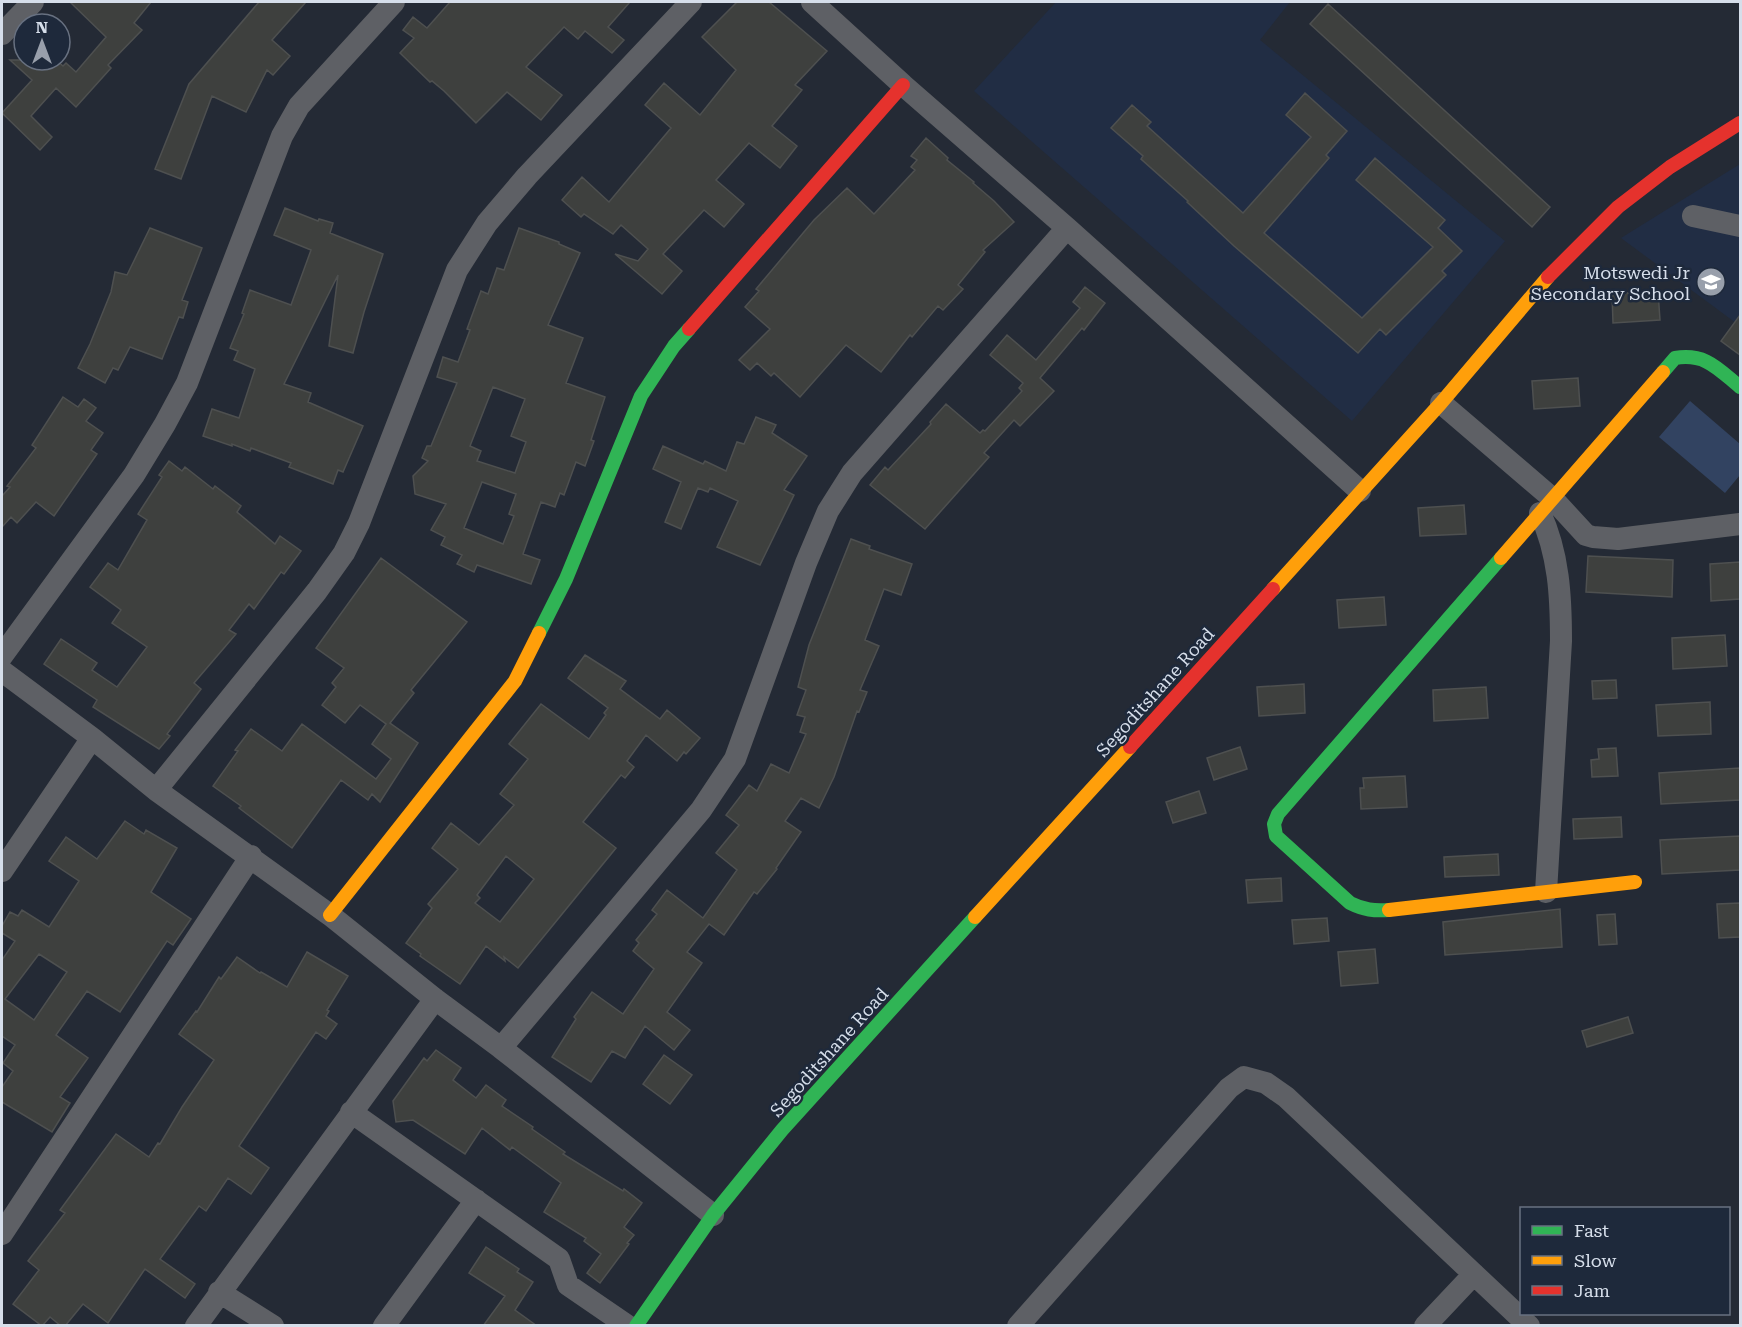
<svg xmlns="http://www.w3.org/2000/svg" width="1742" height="1327" viewBox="0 0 1742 1327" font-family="'Roboto Serif',serif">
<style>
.built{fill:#212d44}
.green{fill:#324361}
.building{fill:#3e403e;stroke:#4e5050;stroke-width:1.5;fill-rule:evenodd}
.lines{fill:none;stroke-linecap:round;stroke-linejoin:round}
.street{stroke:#5e6065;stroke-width:22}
.fast{stroke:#30b455;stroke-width:14}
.slow{stroke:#ff9f0a;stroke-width:14}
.jam{stroke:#e5322d;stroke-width:14}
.labels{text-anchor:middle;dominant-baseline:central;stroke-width:5;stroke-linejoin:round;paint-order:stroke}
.poi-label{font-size:18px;fill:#d6deea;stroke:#1e293b;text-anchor:end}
.street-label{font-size:18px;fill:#d6deea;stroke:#1e293b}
</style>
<rect width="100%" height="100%" fill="#242a35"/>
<path class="built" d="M1056,2H1290L1260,40L1505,241L1352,421L974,91Z
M1740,164V326L1621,238Z"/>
<path class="green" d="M1690,401L1740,444V475L1725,493L1659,437Z"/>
<path class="building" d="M70,2H151L134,23L142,30L108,65L111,68L76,107L56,88L31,116L52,137L40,150L2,113L32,80L10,60H56L63,66L66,63L76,72L106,37Z
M259,2H306L272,40L290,56L273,75L267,70L246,112L212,96L181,179L155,169L189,84Z
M450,2H630L608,27L624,40L612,53L585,31L578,39L564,27L526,67L562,95L541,120L507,92L476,123L444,91L432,81L430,82L400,53L414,38L403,30L413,17L427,28Z
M737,2H769L827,51L795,85L802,90L772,126L797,146L780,168L749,143L716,180L744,204L724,227L704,210L663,254L682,271L662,294L615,254L638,261L648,249L621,225L613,234L584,214L581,217L562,200L582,177L609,202L671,128L645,105L664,83L700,115L736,70L702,37Z
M1328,4L1550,207L1532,227L1310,24Z
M1305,93L1347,131L1326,155L1329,158L1264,233L1362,318L1433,247L1356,180L1375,158L1445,220L1438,228L1462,251L1442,271L1446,275L1386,335L1380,329L1358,353L1234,246L1187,202L1188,201L1141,159L1143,156L1111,128L1132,105L1151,122L1147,126L1243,213L1311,137L1286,115Z
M926,138L948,158L947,160L974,182L973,183L994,201L1014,222L983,250L985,252L958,285L963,289L943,310L938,306L912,337L910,335L881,372L846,345L800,397L774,373L771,376L757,363L750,370L739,360L770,329L745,307L759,291L756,289L814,220L847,188L874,214L915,170L911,167L917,160L911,156Z
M285,208L318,221L319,219L333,223L330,233L383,254L364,312L353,353L329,346L338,275L284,384L311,393L308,402L363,426L343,472L338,470L333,484L289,467L291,463L251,448L250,451L232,444V446L203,436L212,409L239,418L255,369L234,360L238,351L230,348L244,314L242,313L250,290L291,305L311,250L274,235Z
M150,228L202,248L182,300L188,302L183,318L179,317L162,359L130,347L118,370L113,368L105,383L78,368L90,344L111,292L115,272L127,275Z
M519,228L559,242V244L580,253L548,325L583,338L566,383L605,397L591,440L594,441L585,466L576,462L564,495L560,493L555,507L541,502L523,554L540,560L531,584L477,565L474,572L457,564L462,555L441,545L445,537L431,530L446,504L415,494L413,476L428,461L422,458L427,446H431L457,383L437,377L443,357L458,362L470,330L467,329L481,291L488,294L497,268L504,270ZM493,387L525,399L511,436L526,442L515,473L477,461L481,451L470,446ZM482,482L516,494L509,514L514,516L503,544L464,528Z
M1085,287L1105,303L1084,330L1082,328L1040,378L1054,391L1020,426L1014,420L984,453L989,457L925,529L870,485L885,467L888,470L931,424L930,422L946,404L980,433L983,430L985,431L1022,391L1019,388L1023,383L990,355L1007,335L1036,360L1080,308L1073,302Z
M1658,291L1660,320L1613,323L1612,294Z
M1740,315V355L1721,341Z
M1578,378L1580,406L1534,409L1532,381Z
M63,397L78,407L84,399L96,408L86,421L103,433L91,450L97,454L54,516L36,502L17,523L11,517L2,527V496L10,487L7,486L36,448L32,445Z
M756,417L776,425L772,433L807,456L784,490L794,495L760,565L717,547L738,501L710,488L708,492L698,488L681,529L665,522L681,482L653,469L663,446L703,464L705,461L726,471L737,442L744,444Z
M169,461L182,471L185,467L213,489L215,486L241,506L237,512L275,544L280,536L301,551L284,574L281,572L254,609L249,604L229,630L236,634L194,683L201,689L167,734L170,736L159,749L93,707L97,700L44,664L61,639L97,663L92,670L117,687L147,647L112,623L121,610L90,587L108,563L118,570L147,520L138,514L162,477L159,475Z
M1464,505L1466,534L1420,536L1418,508Z
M851,539L870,546L869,549L912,564L901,595L884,589L866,637L865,640L879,646L860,690L867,692L859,712L857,711L834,777L819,808L801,798L785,821L801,832L776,868L777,869L757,894L754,892L724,935L709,924L687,952L702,963L667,1012L690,1030L674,1050L645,1026L625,1058L612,1051L591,1082L552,1057L576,1019L574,1017L592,992L623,1014L654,969L633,951L639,943L636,940L657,914L652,910L667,890L703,918L737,870L716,853L739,825L726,815L749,785L757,791L771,764L789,773L806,734L800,732L805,717L797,715L806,690L798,687L809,645Z
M1588,556L1673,560L1672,597L1586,592Z
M381,558L467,622L411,690L414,693L390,723L418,743L380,802L372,794L368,800L341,780L292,848L239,808L241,806L213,786L238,751L235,750L251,729L282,751L302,724L376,779L391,759L372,744L386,724L360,705L345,723L322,705L336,687L332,683L344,668L316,648Z
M1740,562V599L1711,601L1710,564Z
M1384,597L1386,625L1339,628L1337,600Z
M1725,635L1727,666L1673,669L1672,638Z
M585,655L626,681L620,689L660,719L667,710L700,738L686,754L684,752L677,761L646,735L627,761L634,767L625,778L621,775L583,822L616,848L518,968L504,957L505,961L486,946L460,984L420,956L421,954L406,943L432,908L428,904L458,869L432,848L451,823L479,845L514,805L500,794L528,759L509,744L541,704L589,739L606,715L604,713L608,708L568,678ZM506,856L534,879L500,922L475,903L480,898L477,895Z
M1616,680L1617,698L1593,699L1592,681Z
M1304,684L1305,713L1259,716L1257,687Z
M1486,687L1488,718L1434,721L1433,690Z
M1710,702L1711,734L1658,736L1656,705Z
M1240,747L1247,769L1214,780L1207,758Z
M1616,748L1618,776L1592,777L1591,760L1599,759L1598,749Z
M1740,768V800L1661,804L1659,773Z
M1405,776L1407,807L1361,809L1360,788H1364L1363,778Z
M1199,791L1206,813L1173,823L1166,802Z
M1621,817L1622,837L1574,839L1573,819Z
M125,821L144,834L146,830L177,848L151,892L191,919L173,945L167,941L120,1012L87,991L56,1035L88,1058L60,1097L70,1103L52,1132L2,1102V1087L13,1071L3,1063L15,1045L2,1036V960L15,941L2,933V926L10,912L18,916L22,910L49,927L79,881L49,861L66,837L97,859ZM39,954L67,972L34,1020L5,999Z
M1740,836V870L1662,874L1660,840Z
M1498,854L1499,875L1445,877L1444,857Z
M1281,878L1282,901L1248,903L1246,880Z
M1740,903V937L1719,938L1717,904Z
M1560,909L1562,947L1445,955L1443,922Z
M1615,914L1617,944L1599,945L1597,915Z
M1327,918L1329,941L1294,944L1292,920Z
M1375,949L1378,983L1341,986L1338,952Z
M307,952L348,976L327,1010L329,1011L326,1016L337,1024L326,1039L316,1032L239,1146L269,1168L251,1194L228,1178L206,1211L199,1206L160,1259L195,1284L185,1298L145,1269L108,1323L83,1304L65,1326H61L50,1317L42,1326L13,1304L39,1270L28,1261L65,1213L60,1210L116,1134L149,1157L158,1143L160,1144L182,1107L214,1060L179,1034L196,1011L197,1012L219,977L221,979L237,957L260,973L261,972L287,987Z
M1628,1017L1633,1033L1587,1047L1582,1031Z
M436,1050L461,1068L453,1080L476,1098L486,1085L506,1100L502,1106L533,1127L532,1129L565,1152L563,1154L623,1191L624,1189L642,1203L624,1227L634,1235L627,1243L629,1244L600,1283L587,1273L601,1254L584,1241L586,1238L544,1212L561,1183L512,1147L510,1150L482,1128L465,1154L413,1120L396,1122L393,1101L424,1058L427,1061Z
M664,1055L692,1075L670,1104L643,1084Z
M486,1247L519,1269L517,1272L533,1282L515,1310L537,1326H483L505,1296L469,1273Z"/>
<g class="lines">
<path class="street" d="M812,2L903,85L1067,228L1360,491
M2,34L33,2
M1693,216L1740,226
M1441,403L1552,498L1586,535L1593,537L1618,539L1740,524
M1540,513C1559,554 1561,597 1561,641L1546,892
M2,656L134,475L165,424L187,383L282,136L299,106L394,2
M2,671L92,738L156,790L330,915L435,999L501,1048L713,1215
M156,790L317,591L344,553L359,523L457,270L487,223L527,176L691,2
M2,871L92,738
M501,1048L701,810L735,759L806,563L828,511L852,473L1067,228
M351,1112L559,1259L568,1285L628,1326
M2,1234L251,856
M219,1292L273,1326
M196,1326L435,999
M384,1326L476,1200
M1018,1326L1229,1088L1244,1077L1266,1083L1286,1097L1529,1326
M1425,1326L1474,1274"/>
<path class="fast" d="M1663,372L1675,358C1706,353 1718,369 1740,387
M539,633L566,579L641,396L674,346L689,329
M1389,910C1374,911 1364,910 1350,903L1276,836L1274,824L1278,814L1501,558
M636,1326L713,1215L782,1130L975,917"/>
<path class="slow" d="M1501,558L1663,372
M1273,589L1441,403L1548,277
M1389,910L1635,882
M330,915L515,681L539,633
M975,917L1130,747"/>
<path class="jam" d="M1548,277L1618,207L1670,167L1740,123
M689,329L903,85
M1130,747L1273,589"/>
</g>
<defs>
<g id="school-disc" transform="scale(1.5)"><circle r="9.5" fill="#989fab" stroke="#1e293b"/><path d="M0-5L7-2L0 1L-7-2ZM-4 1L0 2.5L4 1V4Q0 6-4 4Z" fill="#fff"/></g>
</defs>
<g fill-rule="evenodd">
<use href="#school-disc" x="1711" y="282"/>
</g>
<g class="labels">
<g class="poi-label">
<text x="1690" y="272">Motswedi Jr<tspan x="1690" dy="21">Secondary School</tspan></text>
</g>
<g class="street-label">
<text transform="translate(1155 692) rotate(-48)">Segoditshane Road</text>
<text transform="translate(829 1052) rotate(-48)">Segoditshane Road</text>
</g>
</g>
<rect width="1742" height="1327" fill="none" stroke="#d6deea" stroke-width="6"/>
<rect x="1520" y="1207" width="210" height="108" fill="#1e293b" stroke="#687181" stroke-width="1.5"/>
<rect x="1532" y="1226" width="30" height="9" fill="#30b455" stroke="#687181" stroke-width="1.5"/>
<text x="1574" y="1237" font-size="18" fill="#d6deea">Fast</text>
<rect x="1532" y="1256" width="30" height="9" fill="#ff9f0a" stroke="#687181" stroke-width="1.5"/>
<text x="1574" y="1267" font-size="18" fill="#d6deea">Slow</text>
<rect x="1532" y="1286" width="30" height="9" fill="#e5322d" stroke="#687181" stroke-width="1.5"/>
<text x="1574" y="1297" font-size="18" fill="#d6deea">Jam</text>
<g transform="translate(42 42)"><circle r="28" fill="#1e293b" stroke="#687181" stroke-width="1.5"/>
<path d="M0-4.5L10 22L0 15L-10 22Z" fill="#989fab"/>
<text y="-9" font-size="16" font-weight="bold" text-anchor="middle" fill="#d6deea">N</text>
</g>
</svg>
